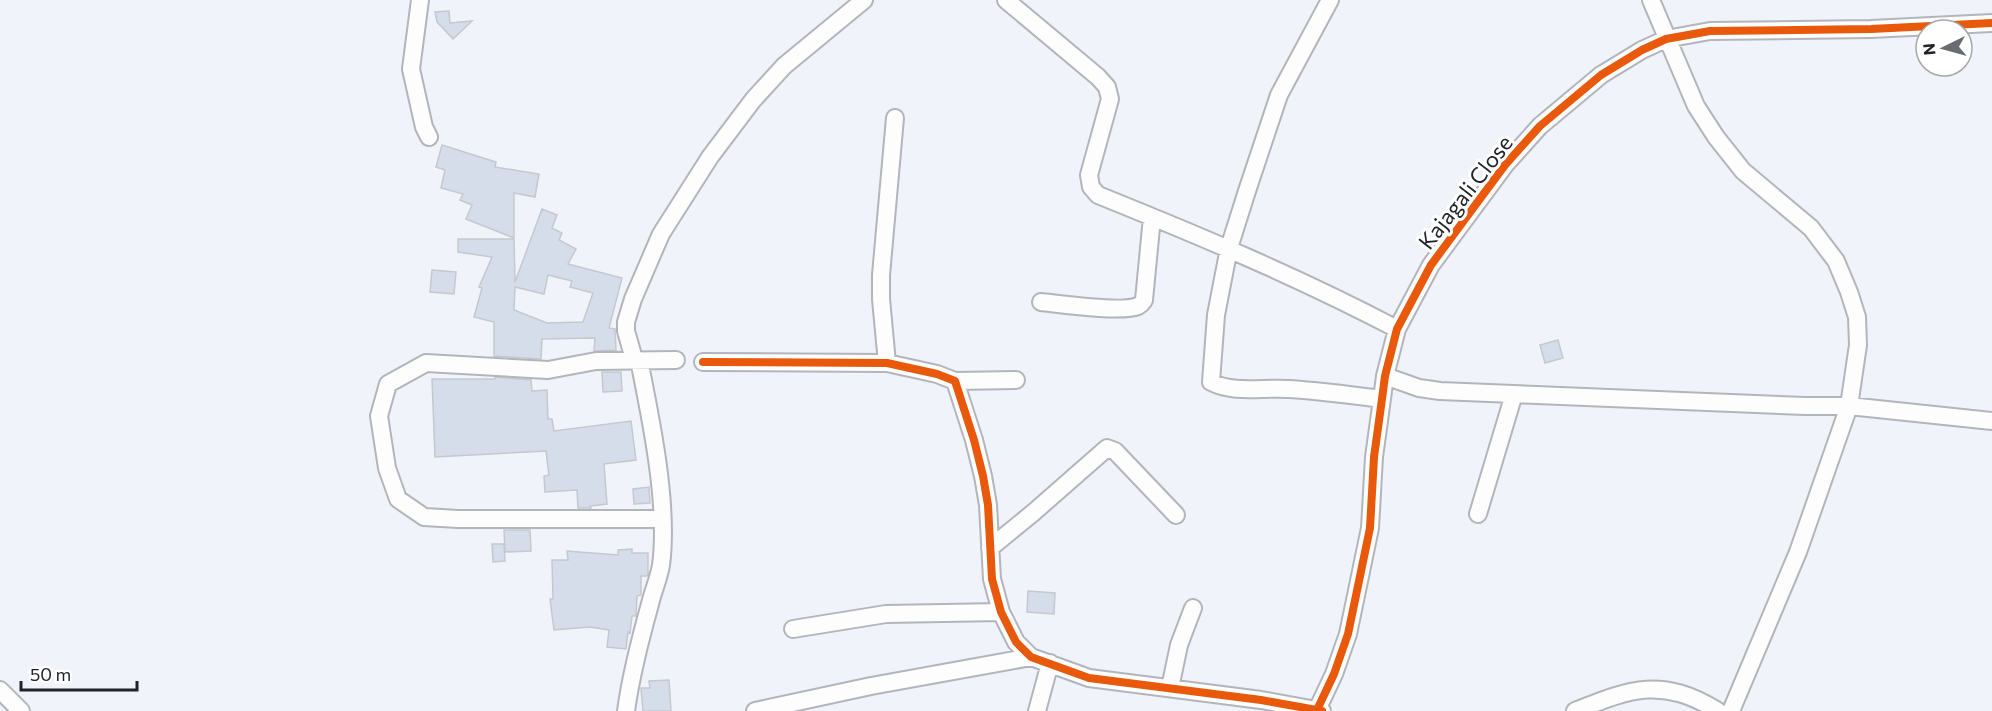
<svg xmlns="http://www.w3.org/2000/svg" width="1992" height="711" viewBox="0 0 1992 711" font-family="Commissioner,sans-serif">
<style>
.building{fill:#d5ddea;stroke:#c5c8cd;stroke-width:1.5;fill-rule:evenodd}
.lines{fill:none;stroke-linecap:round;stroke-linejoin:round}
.minor-casing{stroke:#b2b5bb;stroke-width:20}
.minor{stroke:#fdfdfe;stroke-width:16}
.cycleway-casing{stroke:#fff;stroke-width:11}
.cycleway{stroke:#e8590c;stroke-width:8}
.labels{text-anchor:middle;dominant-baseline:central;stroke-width:6;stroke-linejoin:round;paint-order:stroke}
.street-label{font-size:22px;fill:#202329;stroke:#fff}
</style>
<rect width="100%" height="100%" fill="#f0f4fa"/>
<path class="building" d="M449,11L450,23L472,21L453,39L437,22L435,12Z
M442,145L496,162L495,167L539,174L535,197L514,193V238L466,219L472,205L460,200L463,194L441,188L445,170L436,167Z
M542,209L557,215L552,228L562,233L559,240L576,249L568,264L622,278L609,328L615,329L616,350L594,351L595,338L542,339L541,359L494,356V322L474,317L482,288L479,287L492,257L458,252V239H514L515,282ZM548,275L572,281L570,287L593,293L583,322L547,323L514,310L515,287L544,294Z
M432,270L456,272L454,294L430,292Z
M1558,340L1563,358L1545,363L1540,345Z
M602,372H621L622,391L603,392Z
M495,377L531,380L532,391L547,390L548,419H552L554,431L631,421L636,460L604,464L607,504L590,506L591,508H578L577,490L545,492L544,476L549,475L546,451L435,457L432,379H495Z
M649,487L650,503L634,504L633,489Z
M504,530H530L531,551L505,552Z
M492,544H504L505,561L493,562Z
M632,549V553H648V575L647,576H641V595L637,596L636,616H632L630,633L628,632L626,649L607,647L609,630L590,627L554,630L550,599H553L552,560H568L567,551L618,555V550Z
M1028,591L1055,593L1054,614L1027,612Z
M669,680L671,711H643L641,688H650L649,681Z"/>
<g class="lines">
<g class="minor-casing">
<path id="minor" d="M420,0L411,69L424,127L429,137
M1006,0L1098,77L1107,87L1110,99L1089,175L1091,187L1098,195C1200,236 1300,278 1397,329
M1330,0L1279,95L1247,191L1229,248L1216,315L1211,382C1234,394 1263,387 1289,389C1320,391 1351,395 1382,399
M1651,0L1696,106L1716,137L1743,171L1811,228L1836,261L1849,292L1857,317L1858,345L1849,406L1798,552L1731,711
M1041,302C1060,304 1122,313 1138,306C1142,304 1142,303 1144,300L1152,217
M632,352L626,331V322L633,299L661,234L710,157L753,100L784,66L864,0
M703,362L887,363L937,374L955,381L974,440L983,476L988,505L992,579L1001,612L1016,642L1031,657L1089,678L1261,700L1322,711
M887,363L881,299V275L895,118
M1385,376L1419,388L1440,391L1805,406H1849L1992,421
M955,381L1016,380
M1478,514L1514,394
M662,519H458L424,517L398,499L387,468L379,416L388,384L426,363L548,370L596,361L676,360
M990,548L1034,512L1107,448L1115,451L1176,515
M793,629L886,614L1001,612
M1170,688L1179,645L1193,608
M0,690L21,711
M1317,710L1334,674L1348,634L1370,528L1374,457L1382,399L1385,376L1397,329L1431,265L1505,165L1540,126L1601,75L1642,50L1666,39L1710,31L1871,29L1992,23
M626,711C631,674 640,640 650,604C653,591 659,578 661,565C669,505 651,420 639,360
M755,711L871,686L1031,657
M1037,711L1050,663
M1575,711C1632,688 1662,677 1718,711"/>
</g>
<use href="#minor" class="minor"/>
<g class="cycleway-casing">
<path id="cycleway" d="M703,362L887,363L937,374L955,381L974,440L983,476L988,505L992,579L1001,612L1016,642L1031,657L1089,678L1261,700L1322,711
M1317,710L1334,674L1348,634L1370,528L1374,457L1382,399L1385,376L1397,329L1431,265L1505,165L1540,126L1601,75L1642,50L1666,39L1710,31L1871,29L1992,23"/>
</g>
<use href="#cycleway" class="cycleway"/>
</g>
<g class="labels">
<g class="street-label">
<text transform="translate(1465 192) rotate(-52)">Kajagali Close</text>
</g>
</g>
<g transform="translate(1944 48) rotate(265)"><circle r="28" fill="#ffffff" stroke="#a6a7a9" stroke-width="1.5"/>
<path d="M0-4.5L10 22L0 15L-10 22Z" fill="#696c72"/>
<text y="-9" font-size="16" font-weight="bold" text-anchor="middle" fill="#202329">N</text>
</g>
<path d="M21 681v9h116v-9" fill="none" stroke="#202329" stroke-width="3"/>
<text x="30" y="681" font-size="18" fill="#202329" stroke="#ffffff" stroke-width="4.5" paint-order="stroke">50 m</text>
</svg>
